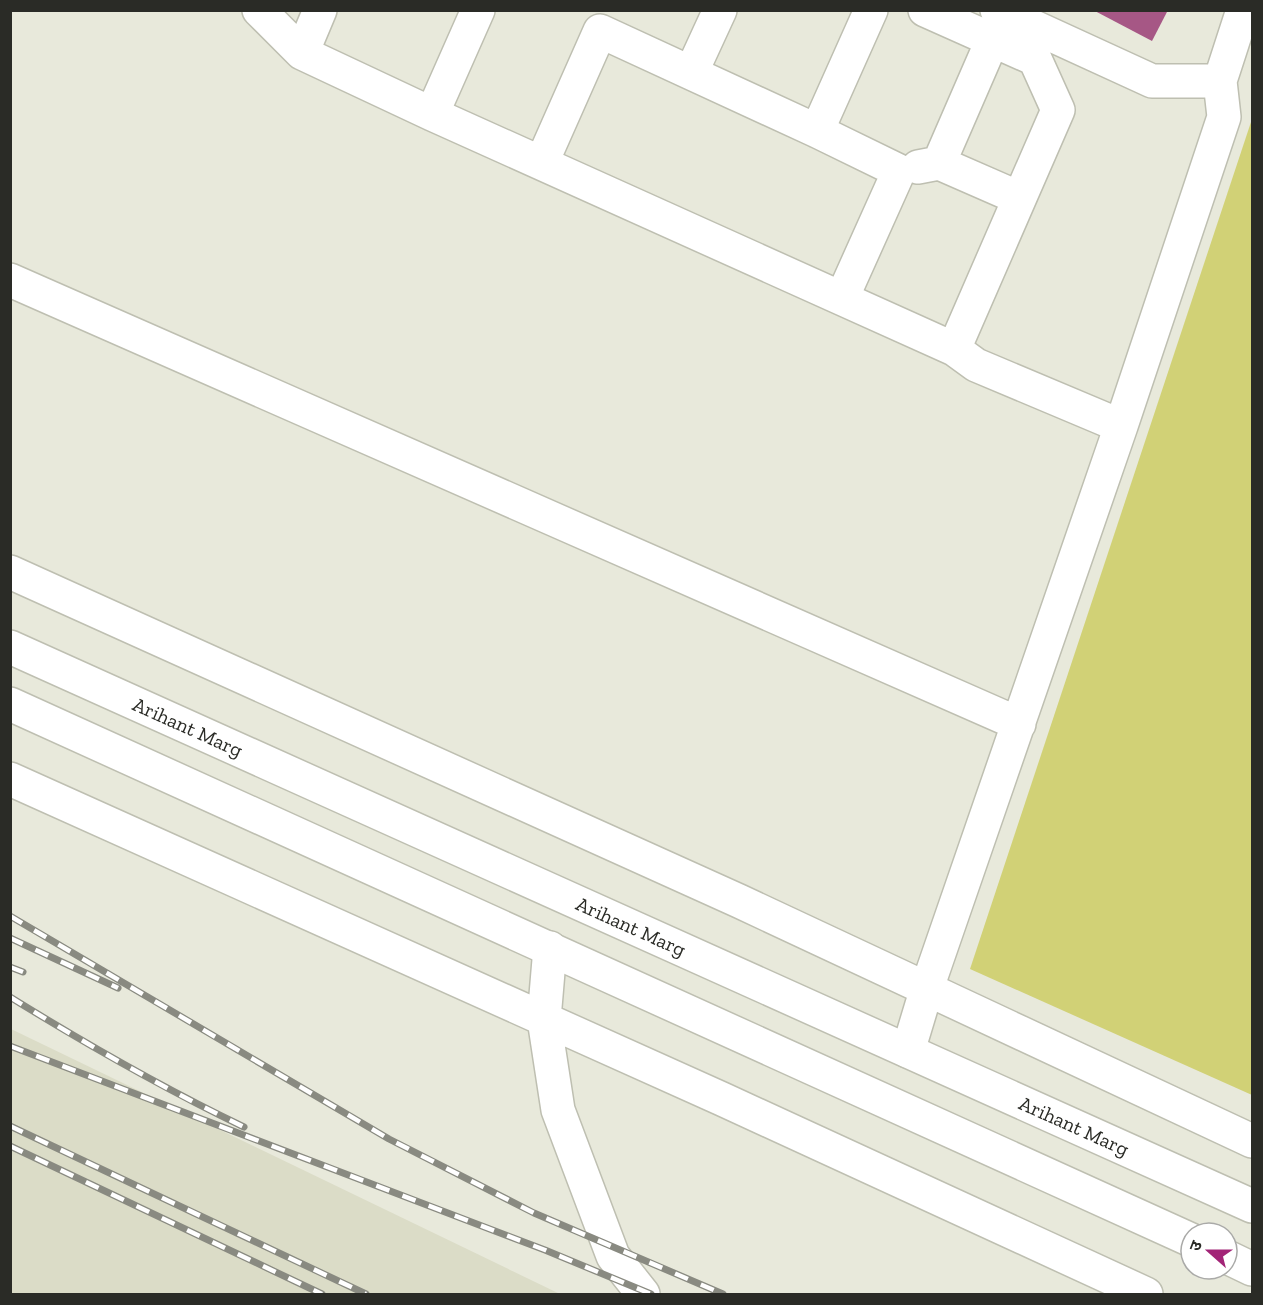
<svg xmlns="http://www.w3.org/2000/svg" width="1263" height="1305" viewBox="0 0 1263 1305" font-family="'Zilla Slab','Noto Sans Devanagari',serif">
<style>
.built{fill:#dbdcc7}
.green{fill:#d1d176}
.building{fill:#a65785}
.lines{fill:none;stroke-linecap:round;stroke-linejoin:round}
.minor-casing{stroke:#bebfb1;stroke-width:36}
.major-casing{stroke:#bebfb1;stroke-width:36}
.minor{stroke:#fff;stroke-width:33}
.major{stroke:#fff;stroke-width:33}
.rail-casing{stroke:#898a81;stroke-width:7}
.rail{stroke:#fff;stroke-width:4.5;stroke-dasharray:14;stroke-linecap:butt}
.labels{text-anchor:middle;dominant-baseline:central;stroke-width:6;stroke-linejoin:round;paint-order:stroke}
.street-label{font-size:20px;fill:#2a2b26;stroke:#fff}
</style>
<rect width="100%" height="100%" fill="#e8e9db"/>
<path class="built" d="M11,1029L560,1294H11Z"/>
<path class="green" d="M1252,119V1095L970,969Z"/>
<path class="building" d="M1093,10H1168L1152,41Z"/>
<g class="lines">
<g class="minor-casing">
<path id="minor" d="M259,10L302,53L432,114L954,349L976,365L1121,426L927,988L908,1051
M925,10L1035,59L1058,110L954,349
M997,10L1152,81H1220
M302,53L320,10
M691,73L720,10
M432,114L478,10
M817,131L871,10
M542,162L600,31L817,131L899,171L842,298
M939,163L992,41
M918,167L939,163L1019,198
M10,280L1019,724
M1121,426L1224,117L1220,81L1243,10
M10,572L739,901L1252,1141
M10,779L722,1099L1146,1294
M550,948L544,1019L558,1110L613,1256L643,1294"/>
</g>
<g class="major-casing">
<g id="major">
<path id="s1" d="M10,647L1252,1206"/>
<path d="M10,704L1191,1240"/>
<path d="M1227,1257L1252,1269"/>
</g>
</g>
<use href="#minor" class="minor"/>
<use href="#major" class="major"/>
<g class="rail-casing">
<path id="rail" d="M10,916L389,1139L534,1213L723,1294
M10,938L118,988
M10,967L23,972
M10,997C86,1044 163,1088 244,1127
M10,1046L545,1250L651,1294
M10,1126L366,1294
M10,1146L322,1294"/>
</g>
<use href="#rail" class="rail"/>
</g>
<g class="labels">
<g class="street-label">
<text stroke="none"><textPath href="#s1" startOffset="195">Arihant Marg</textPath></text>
<text stroke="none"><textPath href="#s1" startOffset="681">Arihant Marg</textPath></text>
<text stroke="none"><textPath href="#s1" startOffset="1167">Arihant Marg</textPath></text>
</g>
</g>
<rect width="1263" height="1305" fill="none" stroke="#2a2b26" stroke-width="24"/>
<g transform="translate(1209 1251) rotate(291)"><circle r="28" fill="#ffffff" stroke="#aaaaa8" stroke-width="1.5"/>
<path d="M0-4.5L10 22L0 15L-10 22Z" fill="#a22477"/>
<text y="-9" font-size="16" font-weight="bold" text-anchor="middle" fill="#2a2b26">उ</text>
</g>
</svg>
